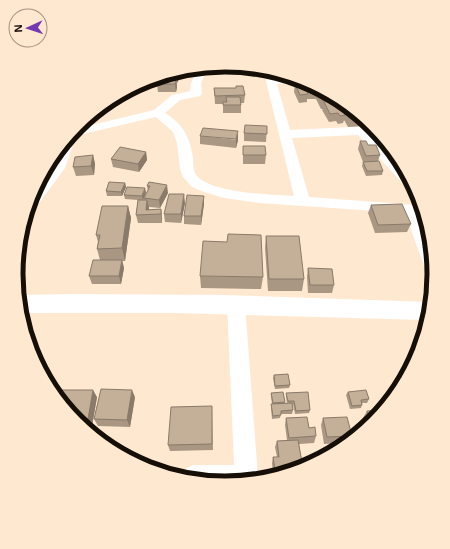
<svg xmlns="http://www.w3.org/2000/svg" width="450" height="549" viewBox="0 0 450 549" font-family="Helvetica,sans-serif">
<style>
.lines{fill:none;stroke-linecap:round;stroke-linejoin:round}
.street{fill:#fff;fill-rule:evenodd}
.secondary{fill:#fff;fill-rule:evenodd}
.wall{fill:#a99683}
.shaded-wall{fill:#897a6a}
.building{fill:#c4af98;stroke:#897a6a}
.rim{fill:none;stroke:#160f07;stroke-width:5}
</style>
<rect width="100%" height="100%" fill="#ffe8d0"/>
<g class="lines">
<path class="street" d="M207,69L201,83L202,94L200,96L180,100L165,113C183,124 190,137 193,158C193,163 193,169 195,173C204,193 274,195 294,196L266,81L267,79L281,77L296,80L291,82L277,84L290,130L372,126L377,133L371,134L393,157L414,189L407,188L358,135L292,138L309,197L416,205L423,221L433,272L426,270L424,266L405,213L260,203L224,198L204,192L192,187L183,177L180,169L177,143L173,132L156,117L70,137L75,129L154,110L172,95L190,91L191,83L196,71Z
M70,138L74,141L65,168L34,210L29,212L32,194Z
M236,297L242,299L245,304L258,477L225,483L182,475L185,469L193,465H234L227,304L230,299Z"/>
<path class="secondary" d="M73,294L224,295L429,302L425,320L174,313H24L20,295Z"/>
</g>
<path class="wall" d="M180,74V77L177,83V87L176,92H158L157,84L158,82H154V80Z
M308,83L332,100V102L340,107L341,105L366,122L365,126L348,127L344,120L343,123L338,124L336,121L329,122L322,110L323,109H321L316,99H307V102L299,103L294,92L295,84Z
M214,88L245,95L244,103H241V113H223V104H215Z
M267,126L266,142L244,141V133Z
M200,136L238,140L236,148L200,144Z
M360,141L368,145L380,155L378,161L383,171L382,175L366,176L362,166L363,162L358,149Z
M385,145L391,154L384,148Z
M243,146L266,155L265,164H243Z
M146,152L147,160L139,172L113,167L111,159Z
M93,155L95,164L94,175L76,176L73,167Z
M149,182L168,193L160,208L149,207V210L161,209L162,218V223H138L136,215L138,200L125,199L124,195L146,192L143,200H144V198L148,191L147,186Z
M125,183L126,187L122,196H107L106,191Z
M204,196V204L201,225L184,224V216Z
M185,203L181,223L165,222L164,214Z
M371,205L411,224L407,232L375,233L368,213Z
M128,206L131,218L125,261H122L124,268L121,284H92L89,276L100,260L97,249L98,242L96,235Z
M266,236L304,279L302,291H268L265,248Z
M308,268L334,285L332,293H308L307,277Z
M200,276L263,277L261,289L201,288Z
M274,375L290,385L289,388L275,389L273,378Z
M56,390L97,397L92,426H89L90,428L77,422Z
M348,392L369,399L367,403H362V405L361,408L350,409L346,395Z
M271,393L285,402V403H287L286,397V393L310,410L309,413L295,414L293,404H292L293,410L292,414H281L280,418L272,419L271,408L272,404L271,396Z
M135,397L130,427L98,426L94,419Z
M212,406L213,450L170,451L168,445Z
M367,411L373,422L360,431L359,426L362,420H364L363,418Z
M286,418L309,428L316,436L314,443L299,444L303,468L273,474L272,463L273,457H277L275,447L277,441L287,440L285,425Z
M323,418L352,436L342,443L324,444L321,425Z"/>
<path class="shaded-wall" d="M180,74V77L177,83L176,75Z
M176,79L177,87L176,92L175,84Z
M238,131V140L236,148V139Z
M146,152L147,160L139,172L138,164Z
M93,155L95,164L94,175L91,166Z
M125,183L126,187L122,196L121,192Z
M167,185L168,193L160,208L159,200Z
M145,188L146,192L143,201L142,196Z
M184,194L185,203L181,223V214Z
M204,196V204L201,225V216Z
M147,200L149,208L148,215L146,210Z
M128,206L131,218L125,261L122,248Z
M161,209L162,218V223L161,214Z
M122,260L124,268L121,284L119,276Z
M93,390L97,397L92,426L88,419Z
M132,390L135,397L130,427L127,420Z
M87,422L90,428V431L86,428Z"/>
<path class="building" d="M170,76H172L171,79H176L175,84H157L159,79Z
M308,83L332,99V100L323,101L318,91H307L308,94L300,95L295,84Z
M236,86H243L245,95L215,96L214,88H236Z
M226,97H240L241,105H223V102H227Z
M335,101L338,103L345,115L340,116L338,113L330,114L324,102Z
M344,107L360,118L350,119Z
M245,125L267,126V134L244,133Z
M203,128L238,131L236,139L200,136Z
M360,141H366L368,145H376L380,155L366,156Z
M243,146H265L266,155H243Z
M120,147L146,152L138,164L111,159Z
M93,155L91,166L73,167L75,157Z
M379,161L383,171H367L363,162Z
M109,182L125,183L121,192L106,191Z
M149,182L167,185L159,200L144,198L150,186H147Z
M127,187L145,188L142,196L124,195Z
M169,194H184L181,214H164Z
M187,195L204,196L201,216H184Z
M138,200H147L146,210L161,209V214L136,215Z
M402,204L411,224L378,225L371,205Z
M102,206H128L122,248L97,249L100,235H96Z
M228,234L261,235L263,277L200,276L203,241L227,242Z
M266,236H299L304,279H269Z
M93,260H122L119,276H89Z
M308,268L332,269L334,285H310Z
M288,374L290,385L275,386L274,375Z
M101,389L132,390L127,420L94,419Z
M56,390H93L88,419H75Z
M366,390L369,399L361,400L362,405L352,406L348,392Z
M283,392L285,402L273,403L271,393Z
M308,392L310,410L296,411L294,401H288L286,393Z
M292,403L293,410L281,411V415L273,416L271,404Z
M212,406V444L168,445L171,407Z
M381,410L373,422L365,428L362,420L369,419L367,411Z
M307,417L309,428L315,427L316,436L289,438L286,418Z
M347,417L352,436L327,437L323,418Z
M77,422H87L86,428Z
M298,440L303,468L275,470L273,457H279L277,441Z"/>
<path d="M0 0H450V549H0ZM23 274a202 202 0 1 1 404 0a202 202 0 1 1-404 0Z" fill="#ffe8d0" fill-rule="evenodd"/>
<path class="rim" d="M23 274a202 202 0 1 1 404 0a202 202 0 1 1-404 0Z"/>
<g transform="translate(28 28) rotate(267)"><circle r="19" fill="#ffe8d0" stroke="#a29180"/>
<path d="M0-3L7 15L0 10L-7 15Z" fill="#7439af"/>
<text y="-6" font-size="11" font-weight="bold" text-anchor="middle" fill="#160f07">N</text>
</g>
</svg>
